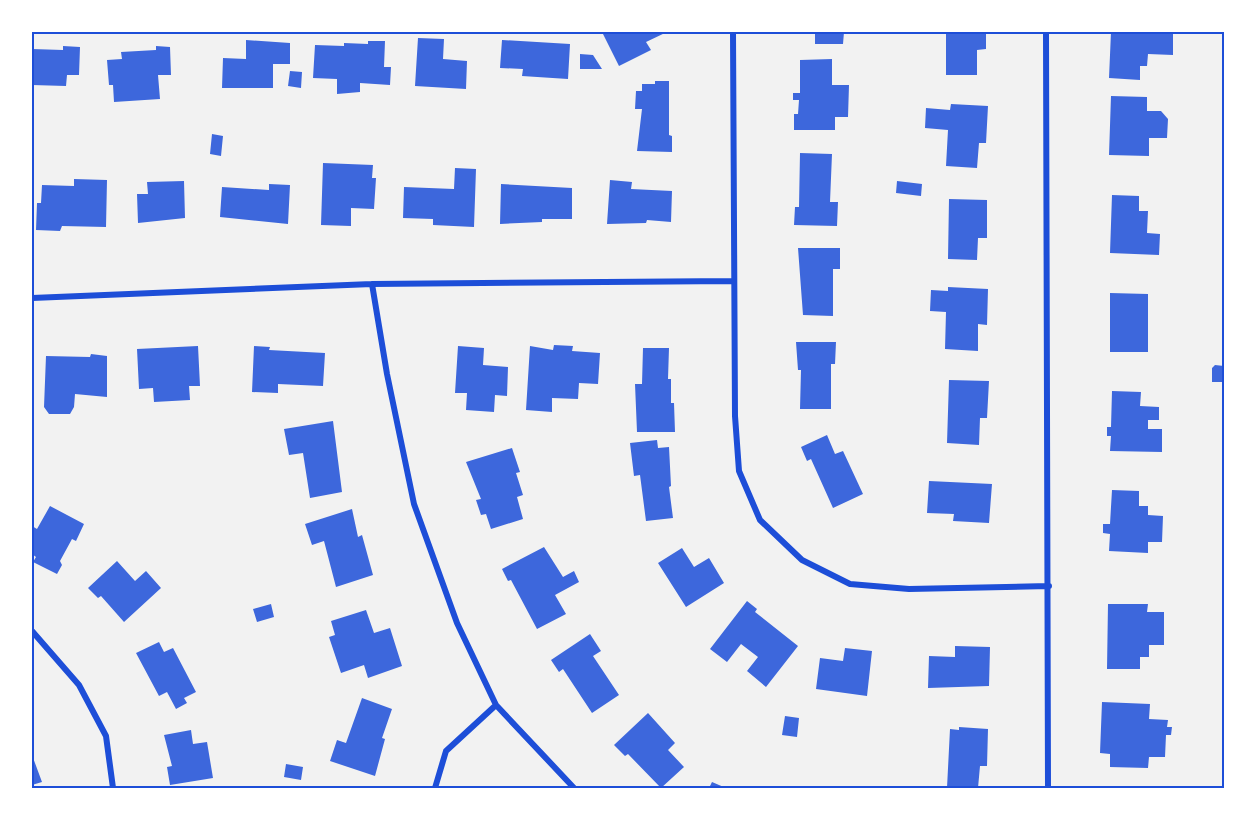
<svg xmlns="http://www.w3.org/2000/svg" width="1256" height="820" viewBox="0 0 1256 820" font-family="'DM Sans',sans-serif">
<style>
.building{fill:#3d67dc}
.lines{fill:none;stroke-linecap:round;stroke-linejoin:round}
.minor{stroke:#1d4ed8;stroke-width:6}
.neatline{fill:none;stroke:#1d4ed8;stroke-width:2}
</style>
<rect width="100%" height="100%" fill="#f2f2f2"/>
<path class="building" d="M602,32H667L646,42L651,50L619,66Z
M815,32H844L843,44H815Z
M946,32H986V49L977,50V75H946Z
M1111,32H1173V55L1148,54L1147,66H1140V80L1109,78Z
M418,38L444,39L443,59L467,61L466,89L415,86Z
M246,40L290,43V64H273V88H222L223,58L246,59Z
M502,40L570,44L568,79L522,76L523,69L500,68Z
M368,41H385L384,67H391L390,85L360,83V92L337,94V79L313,78L315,45L344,46V43L368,44Z
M63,46L80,47L79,75H67L66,86L32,85V49L63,50Z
M156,46L170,47L171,75H158L160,99L114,102L113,85H109L107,60L122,59L121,52L156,50Z
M580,54L593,55L602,69H580Z
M832,59V85H849L848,117H835V130H794V114H798L799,100H793V93H800V60Z
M290,71L302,72L301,88L288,86Z
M655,81H669V135L672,136V152L637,151L642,109H635L636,91H642V84H655Z
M1111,96L1147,97V111H1161L1168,119L1167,138H1149V156L1109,155Z
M951,104L988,106L986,143H979L977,168L946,166L948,130L925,128L926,108L950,110Z
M212,134L223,136L221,156L210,154Z
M800,153L832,154L830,202H838L837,226L794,225L795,207H799Z
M323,163L373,165L372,178H376L374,209L351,208V226L321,225Z
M455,168L476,169L474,227L433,225V219L403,218L404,187L454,189Z
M74,179L107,180L106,227L62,226L60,231L36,230L37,203H41L42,185L74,186Z
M610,180L632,182L631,189L672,191L671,222L647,220L646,223L607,224Z
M184,181L185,218L138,223L137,194H148L147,182Z
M897,181L922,184L921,196L896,193Z
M269,184L290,185L288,224L220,217L222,187L269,190Z
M501,184L572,188V219H542V222L500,224Z
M1112,195L1139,196V211H1148L1147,233L1160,234L1159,255L1110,253Z
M949,199L987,200V238H978L977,260L948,259Z
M798,248H840V269H833V316L803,315Z
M948,287L988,289L987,325L978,324V351L945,349L946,312L930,311L931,290L948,291Z
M1110,293L1148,294V352H1110Z
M796,342H836L835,364H831V409H800L801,370H798Z
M554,345L573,346L572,351L600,353L598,384L579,383L578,399L552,398V412L526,410L530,346L553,350Z
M198,346L200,386H189L190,400L154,402L153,388L139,389L137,349Z
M254,346L270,347L269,350L325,353L323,386L278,384V393L252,392Z
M458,346L484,348L483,365L508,367L507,396L495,395L494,412L466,410L467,393H455Z
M643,348H669L668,379H671V403H674L675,432H637L635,384H642Z
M91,354L107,356V397L75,394L74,407L70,414H49L44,407L46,356L90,357Z
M1215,365L1224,366L1223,382H1212V368Z
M949,380L989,381L987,418H980L979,445L947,443Z
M1112,391L1141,392L1140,406L1159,407V420H1148V429H1162V452L1110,451L1111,436H1107V427H1111Z
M333,421L342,492L310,498L303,453L289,455L284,429Z
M827,435L835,454L843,451L863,494L833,508L811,459L807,461L801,447Z
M657,440L658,448L669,447L671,486L669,487L673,518L646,521L640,475L634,476L630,443Z
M512,448L520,472L516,473L523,495L517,497L523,519L491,529L486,514L481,515L476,500L481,499L466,462Z
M929,481L992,484L989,523L953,521L954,514L927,513Z
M1112,490L1139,491V506H1148V515L1163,516L1162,542H1148V553L1109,551L1110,534L1103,533V524H1110Z
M50,506L84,524L76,541L72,539L60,561L62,565L57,574L33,562L36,557L32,554V526L37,529Z
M352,509L358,537L362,535L373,575L336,587L324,541L312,545L305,524Z
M544,547L563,577L574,571L579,582L555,595L566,614L537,629L511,580L508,581L502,569Z
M682,548L694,567L709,558L724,583L686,607L658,563Z
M117,561L135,581L146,571L161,588L124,622L101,596L98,598L88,588Z
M747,601L757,609L755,612L798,646L766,687L747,671L758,657L741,644L727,662L710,649Z
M271,604L274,617L257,622L253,609Z
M1108,604H1148L1147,612H1164V645H1149V657H1140V669H1107Z
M366,610L374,633L390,628L402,666L368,678L364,665L341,673L329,637L335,635L331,621Z
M590,634L601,651L593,656L619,695L592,713L563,669L559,672L551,660Z
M159,642L164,652L173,648L196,692L184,698L187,703L176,709L167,692L159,696L136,653Z
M955,646L990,647L989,686L928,688L929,656L955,657Z
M845,648L872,651L867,696L816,689L820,658L843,661Z
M362,698L392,709L382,738L385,739L375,776L330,761L337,740L346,743Z
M1102,702L1150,704L1149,719L1168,720L1167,727H1172L1171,735H1166L1165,757H1149L1148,768L1110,767V754L1100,753Z
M648,713L675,743L668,750L684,767L661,788L628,754L625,756L614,745Z
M785,716L799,718L797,737L782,735Z
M959,727L988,729L987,766H980L978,788H947L950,729L959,730Z
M191,730L193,744L207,742L213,778L170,785L167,767L172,766L164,735Z
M32,755L42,782L32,785Z
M286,764L303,767L301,780L284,777Z
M712,782L726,788H709Z"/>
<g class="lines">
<path class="minor" d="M733,32L735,416L739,471L760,520L802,560L850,584L909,589L1049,586
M1046,32L1048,788
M372,284L387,374L414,504L457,623L496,705L574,788
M32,298L372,284L733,281
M32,631L79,685L106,736L113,788
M435,788L446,751L496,705"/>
</g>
<rect width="1256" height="820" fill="none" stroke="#ffffff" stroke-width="66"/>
<rect x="33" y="33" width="1190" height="754" class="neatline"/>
</svg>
